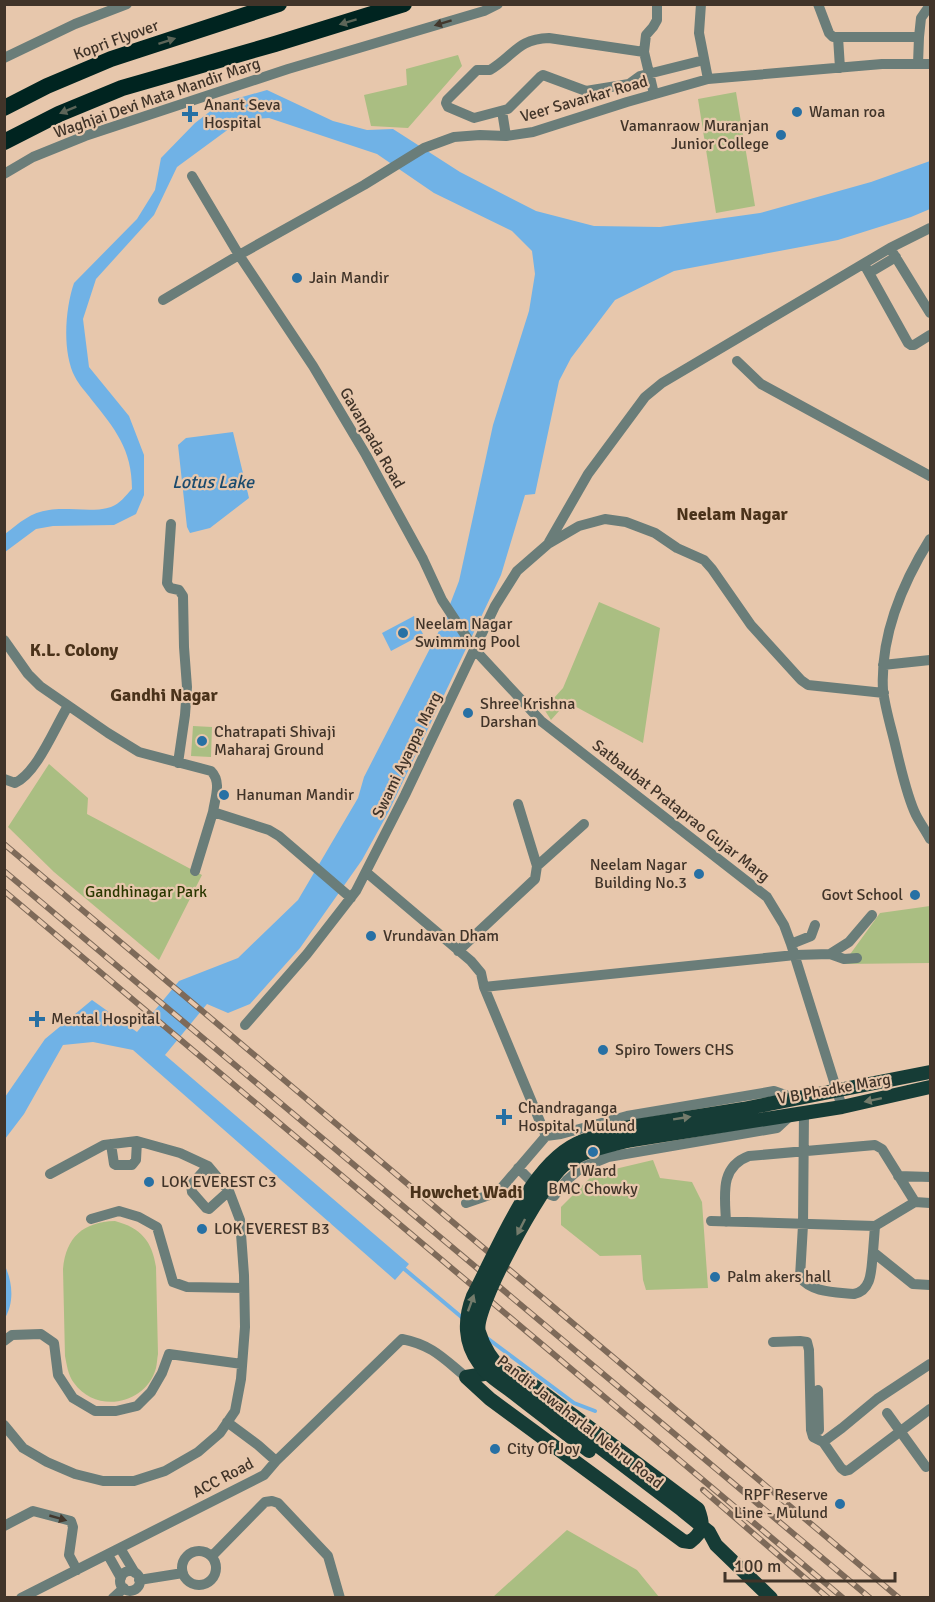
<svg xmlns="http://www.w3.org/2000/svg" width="935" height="1602" viewBox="0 0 935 1602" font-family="Signika,sans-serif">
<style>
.green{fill:#aabe82}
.water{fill:#70b2e6}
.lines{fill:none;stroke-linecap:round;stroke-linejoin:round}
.stream{stroke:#70b2e6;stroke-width:4}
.minor{stroke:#6a7d79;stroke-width:10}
.major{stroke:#163c36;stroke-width:14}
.highway{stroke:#002420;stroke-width:16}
.rail-casing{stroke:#7e6a59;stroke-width:6}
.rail{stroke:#e7c7ac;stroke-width:4;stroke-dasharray:11;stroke-linecap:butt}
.major-bridge{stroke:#163c36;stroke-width:14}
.oneway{fill:#5c6558}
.oneway2{fill:#43382d}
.oneway3{fill:#747b6b}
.poi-dot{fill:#2770a4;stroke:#e7c7ac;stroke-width:2}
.labels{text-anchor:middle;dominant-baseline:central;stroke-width:4.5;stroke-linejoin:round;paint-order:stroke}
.street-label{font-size:16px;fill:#413429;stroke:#e7c7ac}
.poi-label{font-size:16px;fill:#413429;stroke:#e7c7ac;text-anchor:start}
.park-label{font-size:16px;fill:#2a3800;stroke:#e7c7ac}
.water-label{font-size:18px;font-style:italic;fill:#1a4a6d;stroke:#e7c7ac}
.neighbourhood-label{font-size:18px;font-weight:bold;fill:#4a321a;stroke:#e7c7ac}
</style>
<rect width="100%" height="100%" fill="#e7c7ac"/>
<path class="green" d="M458,55L462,66L408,128L371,126L364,95L407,85L406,69Z
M736,92L755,206L716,213L698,99Z
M599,602L660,628L643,743L567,702L551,720L544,709L563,688Z
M193,726L212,727L211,757L191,756Z
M49,764L88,798L87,814L202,875L159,960L54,872L8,827Z
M930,906V963L843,964L880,913Z
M653,1160L660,1178L692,1182L702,1202L708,1288L646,1290L643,1280L641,1255L600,1256L561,1225V1207L594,1174Z
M115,1221C141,1228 152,1241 156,1267L158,1354C157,1359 157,1364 156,1368C146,1405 96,1414 74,1383C68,1375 67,1366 65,1356L63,1269C66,1237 83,1222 115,1221Z
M567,1530L637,1570L659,1597H493Z"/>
<path class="water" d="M267,90L333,121L367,130L393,129L460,172L536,211L594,226L660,227L760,213L871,182L930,161V209L911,217L838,240L674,271L615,300L571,358L559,381L535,494L525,495L501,575L389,811L362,860L300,948L250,1004L228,1013L207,1004L165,1055L409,1264L395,1280L133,1050L93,1042L63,1045L24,1114L5,1139V1097L45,1039L92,1000L137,1032L179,981L238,958L298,900L358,798L364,777L442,625L459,581L493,425L529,311L535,274L532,251L512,231L434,193L377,154L269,118L241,120L177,167L154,215L96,279L83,319L89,367L129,416L144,455V495L136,514L114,525L53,526L36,529L5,552V534C19,523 31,512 49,510C67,507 95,513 111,507C120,504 126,495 132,489C132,449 115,429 91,399C86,392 79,385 75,377C62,352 65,309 74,283L137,219L155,190L161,158L195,123L221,103Z
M233,432L249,498L210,528L190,533L187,527L178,445L186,438Z
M414,616L423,634L391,651L382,633Z
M5,1266C13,1283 14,1303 5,1318Z"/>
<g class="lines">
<path class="stream" d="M402,1267L465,1320
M487,1338L574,1403L595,1411"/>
<path class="minor" d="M701,4L699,33L708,79
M818,4L829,33L833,37H919L921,18L930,5
M838,37L840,68
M644,52L549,38C517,39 514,56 490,70H477L447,100L446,103L448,107L474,118L508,109L540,77L543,75L586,91L629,84L640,76L704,60
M4,58L75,24L127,4
M918,64L919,37
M654,94L644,52L646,35L653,27L657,20V4
M502,111L506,136
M4,174L33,157L85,136L288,69L484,11L498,4
M192,176L239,255L313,366L366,455L423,559L442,600L475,650L541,721L767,897L784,925L791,944L842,1107
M890,248L930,313
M864,264L908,343L911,345H914L930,335
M869,273L896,257
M163,300L239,255L364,185L424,148L454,137L480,135L506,136L533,132L627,102L708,79L882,64H930
M737,361L761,384L930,476
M171,524L167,583L170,588L179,590L183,596L184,647L187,687L185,715L178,763
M930,539C902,584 880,636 883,690C885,708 891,727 895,744C900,765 907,797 916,815C920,823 926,831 930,839
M549,542L588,474L645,397L662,383L890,248L930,228
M4,640L28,674L40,686L108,733L139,752L211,771C222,782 215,798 213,812L269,830L279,836L351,898
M883,665L930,660
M4,779L15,783C37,773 55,727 68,706
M518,804L537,866
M195,871L213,812
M366,872L471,961L481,973L484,987L546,1136
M791,944L811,936L815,925
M458,951L535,879L537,866L584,824
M830,954L849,942L872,915
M484,987L795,955L830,954L844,959L857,958
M245,1025L307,954L356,891L405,795L495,606L517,571L548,544L579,526L605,519L626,522L655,533L677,548L704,560L712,569L751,625L801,680L808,685L884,693
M804,1112L803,1225L800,1277C811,1293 836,1292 854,1294C873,1290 871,1268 873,1252
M111,1144L114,1164L116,1165H132L136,1160L137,1141
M208,1166L191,1185L192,1192L206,1208L209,1209L229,1191
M518,1168L541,1191L554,1196L567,1180L581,1168L608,1157L777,1128L791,1115
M898,1176L930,1177
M466,1203L498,1192L546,1136L561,1134L627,1116L774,1091L794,1098
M91,1219L119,1211L139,1217L157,1227L173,1282L187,1287L244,1288
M711,1221L875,1226L873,1252L913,1284L930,1285
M726,1222C725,1196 719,1167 749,1156L875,1145L882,1149L915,1202
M875,1226L915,1202L930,1203
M4,1341L12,1335L41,1334L54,1343L58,1375L73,1398L95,1411H116L137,1406L151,1392L162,1373L169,1354L242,1364
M773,1342L800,1341L807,1342L809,1350L811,1430L813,1437L823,1442L842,1428L877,1399L930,1364
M818,1390L819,1430
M887,1413L926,1467
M227,1422L258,1445L276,1461
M4,1425L23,1448L47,1462L75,1474L103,1481H134L165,1471L198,1452L220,1433L235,1411L241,1379L245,1327L244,1275L240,1220L229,1191L208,1166L180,1153L137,1141L104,1145L50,1174
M823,1442L841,1468L845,1471L849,1470L930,1409
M4,1526L33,1511L71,1521L73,1527L69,1555L77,1570
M120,1548L135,1573
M182 1568a17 17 0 1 1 34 0a17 17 0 1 1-34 0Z
M108,1555L121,1578
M212,1556L265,1502L272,1501L278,1503L328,1556L340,1598
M120 1581a10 10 0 1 1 20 0a10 10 0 1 1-20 0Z
M139,1580L183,1573
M21,1598L264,1475L276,1461L402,1339C432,1345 443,1358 466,1377
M113,1598L124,1588"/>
<path class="major" d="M624,1128L743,1109L930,1072
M626,1141L842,1107L930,1087
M496,1372L517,1373L698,1509C704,1525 704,1531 690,1542L683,1541L664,1527L490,1399L466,1377Z
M560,1417L682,1510L709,1532L716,1545L771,1598
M556,1426L589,1451"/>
<path class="highway" d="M4,108L47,86L111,59L279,4
M4,142L59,114L122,88L275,44L404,4"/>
<g class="rail-casing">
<path id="rail" d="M4,844L899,1598
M4,871L870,1598
M4,891L843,1598
M703,1490L828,1598"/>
</g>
<use href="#rail" class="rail"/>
<path class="major-bridge" d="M560,1417C530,1394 490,1371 479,1332C472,1310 543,1183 563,1166C580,1151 605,1147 626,1141
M556,1426C541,1414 526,1403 511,1391C500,1383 486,1374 479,1363C464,1343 464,1319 473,1296C497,1251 529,1167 576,1144C590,1137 608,1133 624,1128"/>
</g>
<defs><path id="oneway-solid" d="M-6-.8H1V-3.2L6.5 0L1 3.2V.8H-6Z" transform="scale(1.5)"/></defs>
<g class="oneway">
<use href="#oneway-solid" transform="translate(348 22) rotate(163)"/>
<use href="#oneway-solid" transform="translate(167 41) rotate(-18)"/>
<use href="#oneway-solid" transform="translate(68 110) rotate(158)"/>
</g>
<g class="oneway2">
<use href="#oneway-solid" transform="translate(443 23) rotate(163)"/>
<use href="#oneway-solid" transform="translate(58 1518) rotate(16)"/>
</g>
<g class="oneway3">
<use href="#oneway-solid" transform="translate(873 1100) rotate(168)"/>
<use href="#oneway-solid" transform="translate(682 1118) rotate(-9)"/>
<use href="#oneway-solid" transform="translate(521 1227) rotate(117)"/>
<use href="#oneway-solid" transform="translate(471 1303) rotate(-70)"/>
</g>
<g class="poi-dot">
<circle cx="797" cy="112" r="6"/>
<path d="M187 105h6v6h6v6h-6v6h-6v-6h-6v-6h6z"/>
<circle cx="781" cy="135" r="6"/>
<circle cx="297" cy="278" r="6"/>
<circle cx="403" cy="633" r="6"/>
<circle cx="468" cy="713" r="6"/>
<circle cx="202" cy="741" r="6"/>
<circle cx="224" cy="795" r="6"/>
<circle cx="699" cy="874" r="6"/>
<circle cx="915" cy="895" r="6"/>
<circle cx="371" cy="936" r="6"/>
<path d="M34 1010h6v6h6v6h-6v6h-6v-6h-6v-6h6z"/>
<circle cx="603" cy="1050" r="6"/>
<path d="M501 1108h6v6h6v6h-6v6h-6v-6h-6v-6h6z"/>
<circle cx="593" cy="1152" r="6"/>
<circle cx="149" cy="1182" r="6"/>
<circle cx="202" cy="1229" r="6"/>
<circle cx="715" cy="1277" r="6"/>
<circle cx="495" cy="1449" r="6"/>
<circle cx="840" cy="1504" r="6"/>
</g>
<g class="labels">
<g class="street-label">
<text transform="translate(116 40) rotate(-20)">Kopri Flyover</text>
<text transform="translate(157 98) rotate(-19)">Waghjai Devi Mata Mandir Marg</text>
<text transform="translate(584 99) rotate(-16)">Veer Savarkar Road</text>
<text transform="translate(372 438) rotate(60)">Gavanpada Road</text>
<text transform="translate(407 755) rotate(-64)">Swami Ayappa Marg</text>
<text transform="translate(681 811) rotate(38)">Satbaubat Prataprao Gujar Marg</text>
<text transform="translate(834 1089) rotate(-10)">V B Phadke Marg</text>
<text transform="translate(580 1422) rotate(38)">Pandit Jawaharlal Nehru Road</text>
<text transform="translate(223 1478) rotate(-28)">ACC Road</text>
</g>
<g class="poi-label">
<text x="204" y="105">Anant Seva<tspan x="204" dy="18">Hospital</tspan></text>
<text x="809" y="112">Waman roa</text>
<text x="769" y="126" text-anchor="end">Vamanraow Muranjan<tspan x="769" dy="18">Junior College</tspan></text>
<text x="309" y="278">Jain Mandir</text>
<text x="415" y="624">Neelam Nagar<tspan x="415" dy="18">Swimming Pool</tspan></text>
<text x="480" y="704">Shree Krishna<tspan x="480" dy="18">Darshan</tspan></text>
<text x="214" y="732">Chatrapati Shivaji<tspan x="214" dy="18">Maharaj Ground</tspan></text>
<text x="236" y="795">Hanuman Mandir</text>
<text x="687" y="865" text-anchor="end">Neelam Nagar<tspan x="687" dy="18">Building No.3</tspan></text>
<text x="903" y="895" text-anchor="end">Govt School</text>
<text x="383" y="936">Vrundavan Dham</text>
<text x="51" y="1019">Mental Hospital</text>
<text x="615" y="1050">Spiro Towers CHS</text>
<text x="518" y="1108">Chandraganga<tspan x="518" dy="18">Hospital, Mulund</tspan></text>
<text x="593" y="1171" text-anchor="middle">T Ward<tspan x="593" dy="18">BMC Chowky</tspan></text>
<text x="161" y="1182">LOK EVEREST C3</text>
<text x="214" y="1229">LOK EVEREST B3</text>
<text x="727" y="1277">Palm akers hall</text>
<text x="507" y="1449">City Of Joy</text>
<text x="828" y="1495" text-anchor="end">RPF Reserve<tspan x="828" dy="18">Line - Mulund</tspan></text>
</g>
<g class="park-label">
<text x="146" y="892">Gandhinagar Park</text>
</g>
<g class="water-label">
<text x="213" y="482">Lotus Lake</text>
</g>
<g class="neighbourhood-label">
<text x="732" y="514">Neelam Nagar</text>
<text x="74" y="650">K.L. Colony</text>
<text x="164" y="695">Gandhi Nagar</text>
<text x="466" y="1192">Howchet Wadi</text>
</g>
</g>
<rect width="935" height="1602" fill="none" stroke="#413429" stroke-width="12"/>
<path d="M725 1572v9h170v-9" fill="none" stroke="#413429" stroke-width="3"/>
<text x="734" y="1572" font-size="18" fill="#413429" stroke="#e7c7ac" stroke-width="4.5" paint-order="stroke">100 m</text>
</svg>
